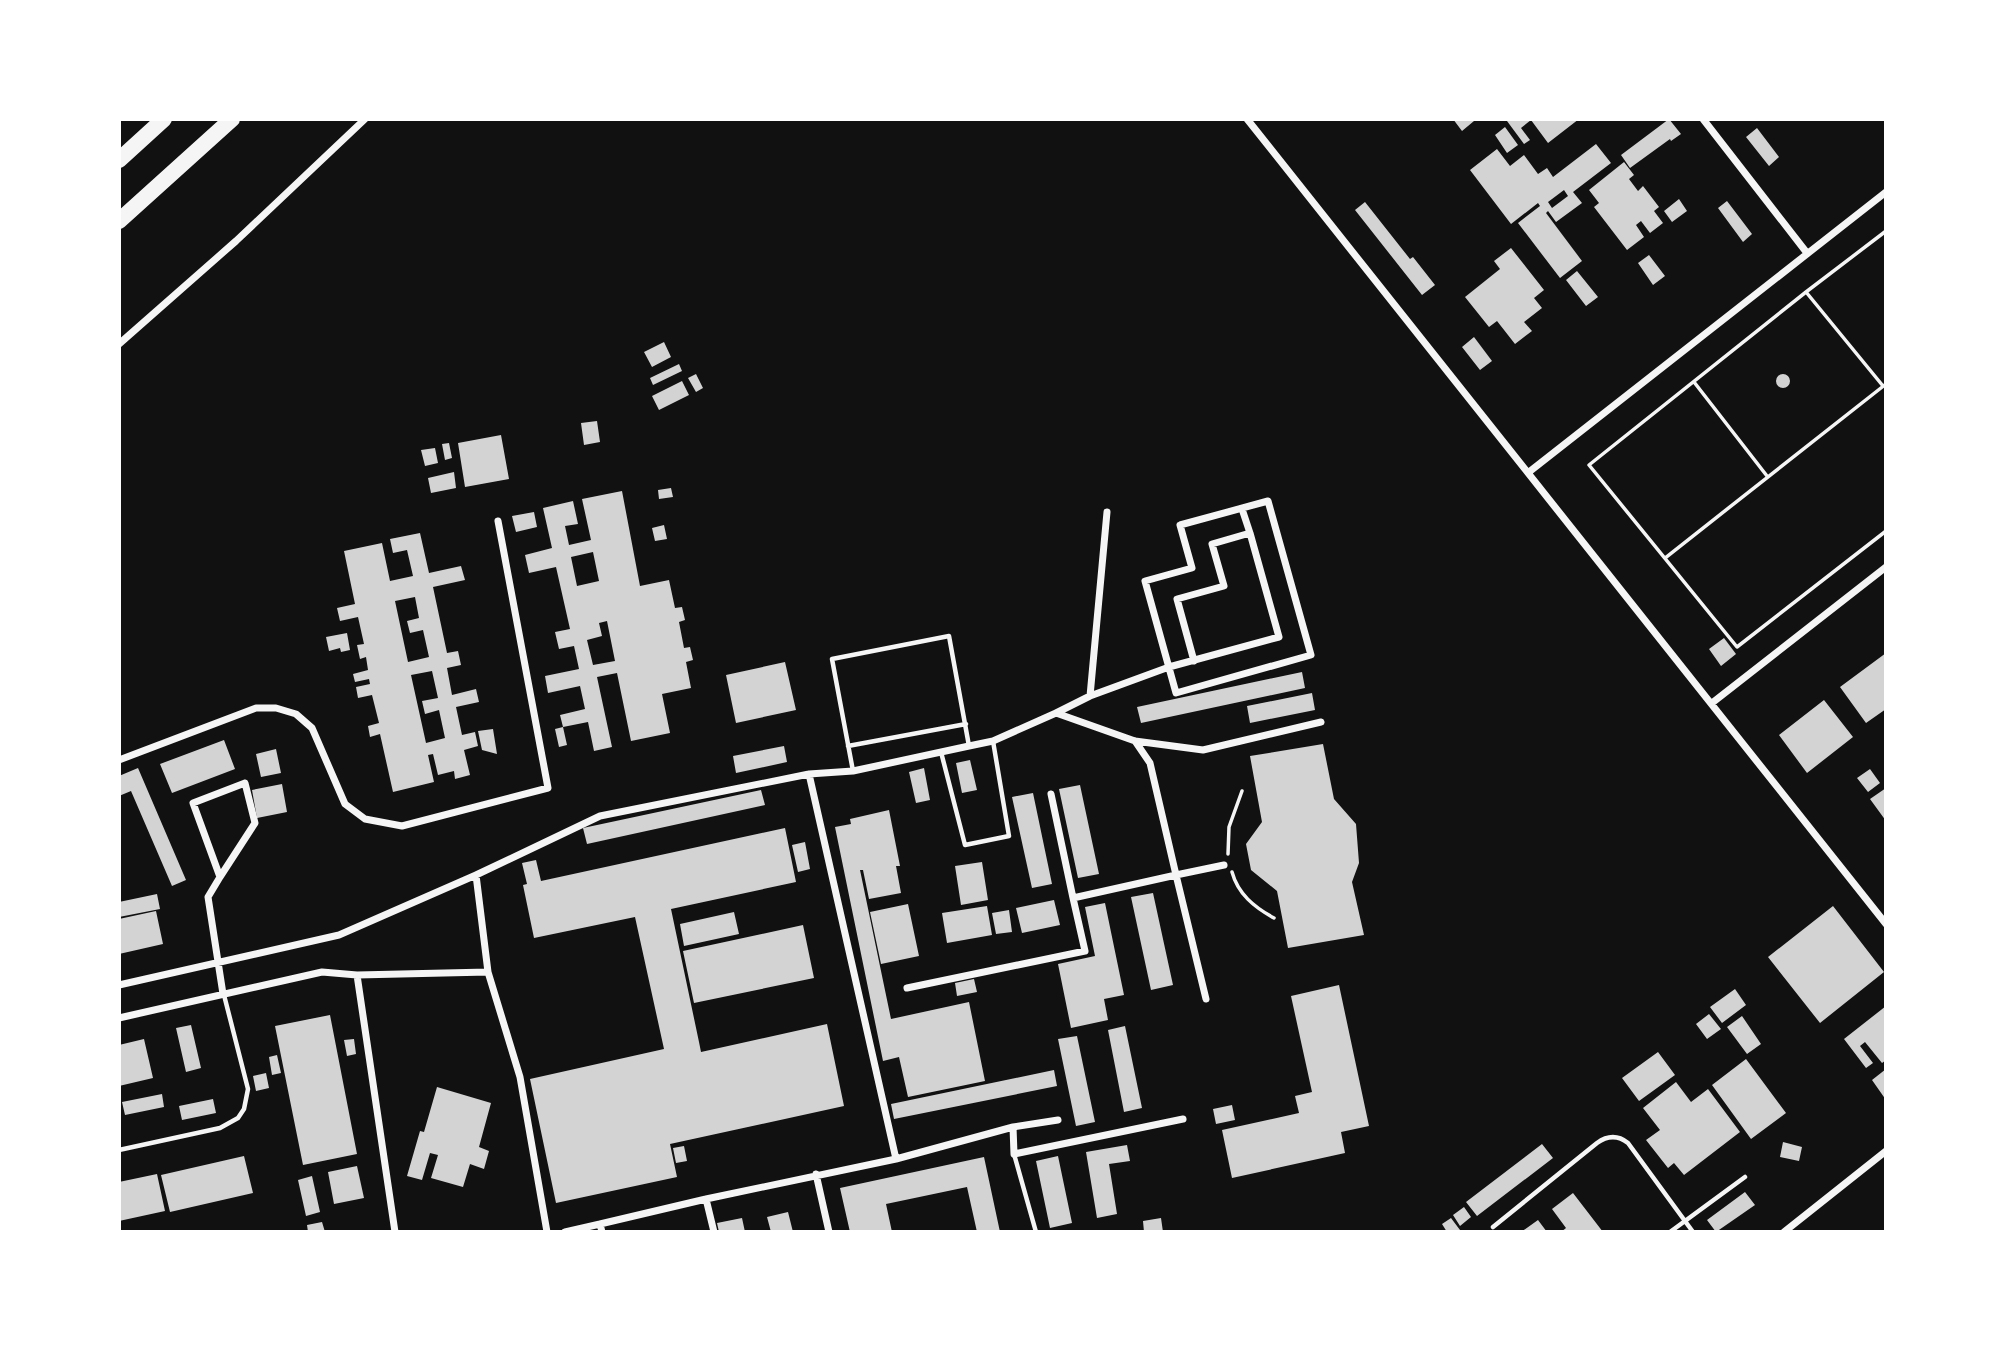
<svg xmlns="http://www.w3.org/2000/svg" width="2005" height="1351" viewBox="0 0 2005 1351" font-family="Manrope,sans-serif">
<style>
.building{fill:#d3d3d3;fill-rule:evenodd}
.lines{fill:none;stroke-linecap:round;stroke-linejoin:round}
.path{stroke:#f5f5f5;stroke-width:3.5}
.service{stroke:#f5f5f5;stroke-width:4.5}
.minor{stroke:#f5f5f5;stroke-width:7}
.motorway{stroke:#f5f5f5;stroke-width:16}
</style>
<rect width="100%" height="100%" fill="#111"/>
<path class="building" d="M1453,119H1472L1474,121L1462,131Z
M1509,119H1579L1548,143L1531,120L1521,128L1530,140L1524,144L1507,121Z
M1669,119L1681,134L1671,141L1670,139L1630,168L1621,155Z
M1505,127L1518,145L1507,153L1495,135Z
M1757,128L1779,157L1769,166L1746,137Z
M1596,144L1611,163L1573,192L1582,203L1556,222L1548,211L1546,213L1582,261L1560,278L1518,223L1540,206L1538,203L1511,224L1470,170L1497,149L1510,166L1524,155L1538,174L1547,168L1553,177ZM1564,190L1568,196L1552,208L1548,202Z
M1624,162L1634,175L1629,179L1638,191L1643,186L1659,207L1654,211L1663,223L1650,233L1641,221L1636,225L1644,237L1627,250L1594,207L1599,203L1589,190Z
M1679,199L1687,211L1672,222L1664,211Z
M1727,201L1752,234L1743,242L1718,208Z
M1365,202L1410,259L1413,257L1435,285L1422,295L1355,210Z
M1511,248L1544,290L1534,298L1542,308L1524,322L1532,331L1515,344L1497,321L1489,327L1465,297L1500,269L1494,261Z
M1649,255L1665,276L1653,285L1638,263Z
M1577,271L1598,297L1586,306L1566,280Z
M1474,337L1492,361L1480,370L1462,347Z
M664,342L671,357L652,367L644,352Z
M679,364L682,371L653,385L650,378Z
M1776 381a7 7 0 1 1 14 0a7 7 0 1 1-14 0Z
M696,374L703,388L696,392L688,378Z
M682,381L689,395L659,410L652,396Z
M597,421L600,442L584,445L581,423Z
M501,435L509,479L465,487L458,443Z
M449,443L452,458L445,460L442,444Z
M435,448L438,463L425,466L421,450Z
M454,472L456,488L431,493L428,478Z
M671,488L673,497L659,499L658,490Z
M622,491L640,586L669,580L675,608L682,607L685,620L679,622L684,648L690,647L693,660L686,662L691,688L662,694L670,733L631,741L617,673L597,677L612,747L594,751L588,722L563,727L560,715L585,709L580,686L548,693L545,676L579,669L574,646L559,649L555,632L570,629L556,567L529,573L525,555L552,548L543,508L573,501L578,524L565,526L569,545L591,540L582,499ZM593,552L599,581L577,586L571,557ZM607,621L615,661L593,665L587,640L602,636L599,623Z
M534,512L537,527L516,532L512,516Z
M664,525L667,539L655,541L652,528Z
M420,533L429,573L461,566L465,580L433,587L447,653L458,651L461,665L447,668L452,695L476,689L479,702L456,707L462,735L475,732L478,746L464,750L470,775L455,779L454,771L438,775L433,754L428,755L434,782L393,792L380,734L370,737L368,726L379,723L372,695L358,698L356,687L370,684L369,679L355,682L353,674L368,670L366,657L360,659L357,645L364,644L358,617L340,621L337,608L355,604L344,551L382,543L390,581L413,576L407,550L393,553L390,539ZM415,597L419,618L407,621L410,633L423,630L429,657L408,662L395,601ZM432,671L438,698L422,701L425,714L439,710L445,738L426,743L411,675Z
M347,633L350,650L341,652L340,648L329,651L326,637Z
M1724,638L1736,654L1721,666L1709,649Z
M1886,653V709L1866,723L1840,687Z
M785,662L796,710L736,723L726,675Z
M1302,672L1305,688L1141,723L1137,707Z
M1312,693L1315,710L1250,723L1247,706Z
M1824,700L1853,737L1807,773L1779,735Z
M563,727L567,745L559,747L555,729Z
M493,729L497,754L482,750L478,731Z
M224,740L235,769L172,793L160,764Z
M1323,744L1334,799L1356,824L1359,863L1352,882L1364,935L1288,948L1277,891L1251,870L1246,844L1262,822L1250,756Z
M784,746L787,762L736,773L733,756Z
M276,749L281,773L261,777L256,754Z
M970,760L977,790L962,793L956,763Z
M138,768L186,880L172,886L131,791L119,796V776Z
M924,768L930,800L916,803L909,772Z
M1870,769L1880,783L1868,792L1857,778Z
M282,784L287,812L257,818L252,790Z
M1080,785L1099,874L1078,878L1059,789Z
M1886,788V821L1870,799Z
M761,790L765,805L587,844L583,828Z
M1033,793L1052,884L1032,888L1012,797Z
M889,810L900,866H896L901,893L869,899L863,870H860L891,1019L969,1002L985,1081L908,1097L899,1057L883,1061L835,827L851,824L850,819Z
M785,828L796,882L671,909L699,1042L701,1052L827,1024L844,1106L670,1144L677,1177L556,1203L530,1079L664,1049L635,917L534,938L523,885L527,884L522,863L536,860L541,881Z
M805,842L810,869L798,872L792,845Z
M982,862L988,900L961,905L955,866Z
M1153,893L1173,985L1151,990L1131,897Z
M157,894L160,909L119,917V902Z
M1054,900L1060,925L1022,933L1016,908Z
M1105,903L1124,995L1104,999L1108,1020L1071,1028L1058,964L1095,956L1085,907Z
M908,904L919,956L881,964L870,912Z
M987,906L992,935L947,943L942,913Z
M1833,906L1884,972L1820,1023L1768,957Z
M1009,910L1012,932L996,934L992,913Z
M156,911L163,944L119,954V919Z
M734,912L739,934L684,946L680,924Z
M803,925L814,978L694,1003L683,951Z
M974,979L977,992L957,996L955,983Z
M1339,985L1369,1126L1341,1132L1345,1153L1232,1178L1222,1130L1299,1113L1295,1096L1312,1092L1291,996Z
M1735,989L1746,1005L1722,1023L1710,1007Z
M1886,1006V1060L1882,1063L1865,1042L1860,1046L1873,1063L1866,1068L1844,1039Z
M1709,1014L1721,1029L1707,1039L1696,1024Z
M330,1015L357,1154L303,1165L275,1026Z
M1742,1016L1761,1044L1747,1054L1727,1027Z
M191,1025L201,1068L186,1072L176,1028Z
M1125,1026L1142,1108L1124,1112L1108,1030Z
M1077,1036L1095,1122L1076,1126L1058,1039Z
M144,1039L153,1078L119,1086V1045Z
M354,1039L356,1054L347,1056L344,1040Z
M1658,1052L1675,1075L1639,1101L1622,1078Z
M277,1055L281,1073L272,1075L269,1057Z
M1746,1059L1786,1113L1751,1139L1712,1085Z
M1886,1069V1100L1872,1080Z
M1054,1070L1057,1086L894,1119L891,1104Z
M266,1073L269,1088L256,1091L253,1076Z
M1676,1082L1691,1102L1708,1089L1740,1132L1684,1175L1674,1163L1668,1168L1646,1140L1660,1130L1643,1108Z
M437,1087L491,1103L479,1147L489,1151L484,1169L470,1164L463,1187L431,1178L438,1155L430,1153L422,1180L407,1176L420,1131L424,1132Z
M162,1094L164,1107L125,1115L122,1102Z
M213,1099L216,1113L182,1120L179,1106Z
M1232,1105L1235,1120L1216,1124L1213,1109Z
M1783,1142L1802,1147L1799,1161L1780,1157Z
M1542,1144L1553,1158L1477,1216L1466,1202Z
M1127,1145L1130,1161L1109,1164L1117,1214L1097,1218L1086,1152Z
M684,1146L687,1161L676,1163L673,1148Z
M244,1156L253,1193L170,1212L161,1175Z
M1058,1156L1072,1223L1050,1228L1036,1161Z
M984,1157L1000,1232H977L967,1187L886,1204L892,1232H850L840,1188Z
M357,1166L364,1198L334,1204L328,1172Z
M157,1174L165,1211L119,1221V1182Z
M312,1176L320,1212L306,1216L298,1180Z
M1745,1192L1755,1205L1716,1232L1707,1220Z
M1573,1193L1603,1232H1561L1566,1228L1552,1209Z
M1464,1207L1471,1217L1460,1226L1453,1215Z
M788,1212L793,1232H771L767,1217Z
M742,1218L745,1232H719L717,1223Z
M1161,1218L1163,1232H1144L1143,1221Z
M1451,1218L1460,1230L1457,1232H1447L1442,1224Z
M1538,1220L1547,1232H1521Z
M322,1222L325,1232H308L307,1225Z"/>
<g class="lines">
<path class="path" d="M1886,231L1806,292L1589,465L1737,647L1886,531
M1806,292L1883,386
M1694,382L1767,476
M1665,558L1886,384
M1228,854L1229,827L1242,791
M1232,872C1238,894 1254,907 1274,918"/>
<path class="service" d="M848,746L966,724
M941,752L965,845L1009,836L993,741
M853,771L832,659L949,636L969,746
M119,1150L220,1128L238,1118L244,1109L248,1089L224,995
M1014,1154L1036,1232
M1493,1227L1597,1143C1608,1135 1618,1135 1628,1143L1693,1232
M1670,1232L1745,1177"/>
<path class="minor" d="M1247,119L1886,924
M1703,119L1807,253
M119,344L236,241L365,119
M1529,472L1886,192
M1268,501L1311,655L1176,693L1145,581L1192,568L1180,525Z
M1107,512L1090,696L1056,713L1135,741L1203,750L1321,722
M1194,661L1177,599L1224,586L1212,544L1250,533L1242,509
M1090,696L1169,667L1279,637L1250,533
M1712,703L1886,567
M119,760L256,708H276L296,714L312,728L345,804L365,819L402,826L548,788L498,521
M809,774L896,1159
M1051,794L1073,898L1176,875L1150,763L1135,741
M476,875L600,816L809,774L853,771L969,746L993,741L1056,713
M220,877L255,823L245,783L193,803L220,877L208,897L223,994
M488,972L520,1077L547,1232
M357,975L395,1232
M119,985L339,935L476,875L488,972L357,975L322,972L119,1018
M907,988L1085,951L1073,898
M1206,999L1176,875L1224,865
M1013,1127L1014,1154L1183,1119
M816,1174L829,1232
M565,1232L600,1224
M602,1232L600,1224L706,1199
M714,1232L706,1199L896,1159L1013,1127L1058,1120
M1784,1232L1886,1151"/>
<path class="motorway" d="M119,160L164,119
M119,221L232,119"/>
</g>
<rect width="2005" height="1351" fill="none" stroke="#ffffff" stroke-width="242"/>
</svg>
